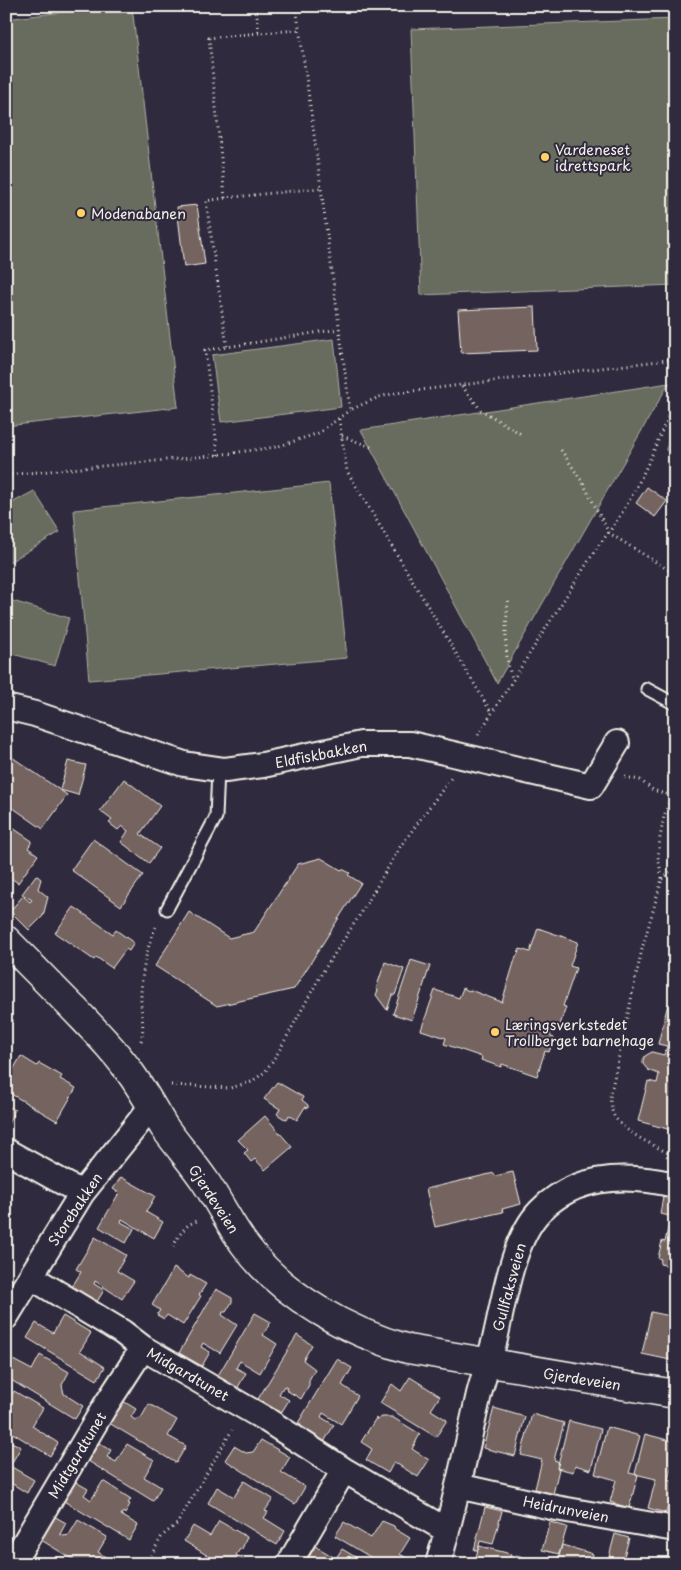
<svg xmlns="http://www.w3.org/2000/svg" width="681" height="1570" viewBox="0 0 681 1570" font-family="'Playpen Sans',sans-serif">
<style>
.green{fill:#686c5e;stroke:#aeaea3}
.building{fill:#746461;stroke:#f4f1e8}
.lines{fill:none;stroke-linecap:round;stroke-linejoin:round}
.lane-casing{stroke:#f4f1e8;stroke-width:15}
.street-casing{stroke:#f4f1e8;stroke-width:28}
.secondary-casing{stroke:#f4f1e8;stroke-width:31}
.path{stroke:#f4f1e8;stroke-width:3;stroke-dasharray:1 4;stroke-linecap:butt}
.lane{stroke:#2f2a3d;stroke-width:11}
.street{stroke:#2f2a3d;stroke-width:24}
.secondary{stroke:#2f2a3d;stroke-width:28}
.poi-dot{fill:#ffd166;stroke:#2f2a3d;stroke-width:2}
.labels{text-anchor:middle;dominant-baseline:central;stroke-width:4;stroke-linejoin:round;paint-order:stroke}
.poi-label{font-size:14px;fill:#f4f1e8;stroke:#2f2a3d;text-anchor:start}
.street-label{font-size:14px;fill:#f4f1e8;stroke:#2f2a3d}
</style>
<rect width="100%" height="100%" fill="#2f2a3d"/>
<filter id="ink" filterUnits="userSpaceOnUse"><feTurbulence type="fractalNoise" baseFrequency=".02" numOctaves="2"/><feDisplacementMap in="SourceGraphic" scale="10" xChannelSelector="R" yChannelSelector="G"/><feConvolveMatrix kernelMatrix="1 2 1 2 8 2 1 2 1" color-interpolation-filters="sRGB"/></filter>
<g filter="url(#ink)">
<path class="green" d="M112,6H132L178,407L6,426V19Z
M675,19V285L421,295L411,29Z
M334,339L341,407L221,422L212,355Z
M669,383L497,683L361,430Z
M329,483L347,658L89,680L74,510Z
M34,491L60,532L6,564V506Z
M6,599L69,618L55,666L6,652Z"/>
<path class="building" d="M197,205L205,264L184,267L177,207Z
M535,307L537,350L461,353L458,310Z
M671,432L675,433V453L666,450Z
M647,487L667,501L655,517L636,503Z
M9,755L67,795L43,829L6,803V759Z
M68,761L86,765L78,795L60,790Z
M124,779L160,806L140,834L160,848L149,863L121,842L128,831L122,826L118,830L109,823L112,820L100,811Z
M13,828L32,841L28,848L38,855L18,883L11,878L7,884L6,836Z
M93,839L143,875L121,906L71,870Z
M321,858L341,870L342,869L350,873L348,875L361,883L294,989L217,1006L155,966L189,912L229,938L254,932L298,864Z
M36,875L41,879L38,889L48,897L43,916L29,930L10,911L23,896L30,902L32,900L22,894Z
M74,907L113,934L116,930L134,943L129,951L126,949L112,968L96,957L94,960L55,933Z
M538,928L578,942L570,966L576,968L563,1006L566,1007L559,1028L553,1026L550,1036L554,1038L549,1052L545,1051L537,1076L502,1064L501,1067L481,1060L482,1057L444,1044L446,1038L421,1030L435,990L459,998L463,988L469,991L470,990L502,1002L516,956H517L520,949L530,952Z
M411,960L430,966L412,1020L393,1014Z
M385,962L404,969L395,995H392L387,1010L376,995L378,990L376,989Z
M668,1004L675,1005V1131L638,1121L648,1081L657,1083L659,1074L648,1070L643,1064V1060L645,1056L652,1052L664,1055L667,1046L658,1044Z
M21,1056L37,1066L39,1063L62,1076L60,1079L76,1088L57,1121L6,1091V1082Z
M277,1082L303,1097L302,1100L308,1105V1108L305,1107L297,1120L289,1115L287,1119L283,1118L277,1114L280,1109L264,1099Z
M6,1105L15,1110L6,1128Z
M265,1116L292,1147L265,1170L255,1159L251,1162L244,1153L248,1150L238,1140Z
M513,1172L521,1204L502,1209L503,1212L435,1227L426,1189L494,1173L495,1176Z
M121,1177L155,1196L146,1212L163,1222L154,1238L122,1219L121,1222L134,1229L126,1243L99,1227L119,1193L113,1189Z
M663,1196L675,1199V1217L660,1214Z
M670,1219L675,1220V1267L660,1264L661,1259L658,1258L662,1241L665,1242Z
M95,1237L126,1255L117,1271L134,1281L122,1299L95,1281L94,1284L104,1290L95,1305L70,1290L81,1272L76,1269Z
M174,1268L189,1278L190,1275L206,1284L199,1295L201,1296L183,1325L167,1315L164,1319L157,1315L160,1310L152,1305Z
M216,1289L232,1298V1302L226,1312H223L222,1315L237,1325L220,1353L203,1343L201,1347L210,1352L202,1366L179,1353Z
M651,1312L675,1317V1361L642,1354Z
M255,1313L271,1322L263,1335L277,1344L260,1373L240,1361L236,1368L246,1373L237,1389L217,1377Z
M63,1316L91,1333L80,1351L105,1367L97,1380L27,1338L36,1323L53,1333Z
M297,1335L312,1345L303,1360L315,1369L309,1380V1385L301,1399L286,1390L287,1388L284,1386L279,1394L289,1400L281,1413L258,1399Z
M40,1355L69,1372L62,1385L64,1394L83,1406L75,1419L6,1377V1372L13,1360L32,1370Z
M337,1359L352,1368L342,1385L358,1396L341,1424L323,1413L321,1417L334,1425L324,1442L299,1427L301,1425L298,1423Z
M410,1377L440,1396L431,1410L447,1420L436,1437L380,1403L392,1384L401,1391Z
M14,1391L43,1408L32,1426L58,1443L50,1456L6,1429V1404Z
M123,1401L136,1409L131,1417L135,1420L141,1418L149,1404L177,1420L168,1436L186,1446L176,1463L109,1423Z
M494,1408L525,1417L515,1456L483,1448Z
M532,1414L564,1423L554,1460L559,1462L557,1468L559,1469L553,1494L535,1489L542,1460L521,1455Z
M382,1417H392L420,1434L412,1449L429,1460L418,1477L394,1462L388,1473L366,1460L372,1449L361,1442L376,1418L377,1420Z
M569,1421L601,1429L591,1470L575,1465L573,1472L557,1468Z
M607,1427L640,1436L629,1473L638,1475L629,1508L610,1502L616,1480L595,1474Z
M645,1434L675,1442V1453L668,1480L675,1482L666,1513L648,1508L656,1479L635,1474Z
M6,1439L21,1447L10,1466L34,1480L27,1493L6,1480Z
M261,1440L290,1457L281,1472L305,1487L295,1504L225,1460L234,1446L246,1453L253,1452Z
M99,1443L111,1450L107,1457L116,1462L127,1444L154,1460L144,1477L161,1487L153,1501L88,1461Z
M74,1481L88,1489L84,1495L91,1500L103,1481L131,1499L128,1503L130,1504L125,1514L123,1512L121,1515L138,1525L129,1540L62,1500Z
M244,1481L273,1499L265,1511L268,1512L264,1518L285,1531L277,1545L208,1503L217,1487L234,1497Z
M485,1507L502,1511L493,1544L480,1541L478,1550H474Z
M52,1515L66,1523L60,1534L64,1536L69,1535L78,1520L107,1537L98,1552L115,1563L114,1564H80L38,1538Z
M219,1521L247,1537L242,1549H240L236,1555L250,1564H221L184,1541L193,1526L210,1536Z
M382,1521L394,1526L395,1529L410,1538L400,1554L416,1564H382L335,1536L344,1522L371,1538Z
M550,1522L567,1527L559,1554L542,1550Z
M615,1534L629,1538L622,1564H607Z
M562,1545L593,1554L591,1564H557Z
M315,1546L332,1556L330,1559L334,1561L342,1549L367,1564H305Z
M479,1546L511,1554L508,1564H474Z
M516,1555L548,1564H514Z"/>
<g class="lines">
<g class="lane-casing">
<path id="lane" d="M647,689L675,704
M167,909L216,817L218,769"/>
</g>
<g class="street-casing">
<path id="street" d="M6,707L35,714L184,764L225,770L263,765L361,744H410L591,786L617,743
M6,1151L82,1193
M31,1277L122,1332L143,1348L267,1420L344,1470L446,1530
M6,1317L82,1193L152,1106
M458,1486L556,1508L675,1529
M12,1564L104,1408L143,1348
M289,1564L344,1470
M438,1564C454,1508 466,1451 479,1394C484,1375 490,1357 495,1339C504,1301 512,1240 540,1211C576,1174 628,1174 675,1185"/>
</g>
<g class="secondary-casing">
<path id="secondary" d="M6,940C29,963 52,987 75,1010C96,1032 117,1053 134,1078C145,1094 154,1111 164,1127C177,1145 192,1162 205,1181C219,1202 230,1225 245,1245C282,1296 348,1332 408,1349L675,1394"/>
</g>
<path class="path" d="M256,6L259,33L299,30
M296,6L312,119L350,410L379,397L396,393L675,359
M259,33L209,38L225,198L321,188
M225,198L206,201L227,347L339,329
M462,386L481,410L521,434
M339,419L347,471L491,712
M342,436L371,447
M561,450L583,483L609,533L675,574
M218,455L205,350L227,347
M6,475L209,456L276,447L319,433L350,410
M508,601C506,627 503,653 512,678
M478,735L598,546C634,503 655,449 675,398
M625,777L640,780L653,790L675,797
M662,879L675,869
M141,1041C145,1026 141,1016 141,1002C140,981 147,942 157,925
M171,1085L230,1088L251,1082L265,1072L279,1051L322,973L363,910L400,847L451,778
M668,1153H675
M667,1157L668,1153C653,1145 627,1133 617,1120C611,1113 611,1105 610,1097L642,949L662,879L658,857L660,838L664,816L675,787
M173,1247C179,1235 184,1225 197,1221
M146,1564L162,1536L177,1524L232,1430"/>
<use href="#lane" class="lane"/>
<use href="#street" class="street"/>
<use href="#secondary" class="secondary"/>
</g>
</g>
<g class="poi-dot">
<circle cx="545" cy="157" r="5"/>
<circle cx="81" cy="213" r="5"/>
<circle cx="495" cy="1032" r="5"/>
</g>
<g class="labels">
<g class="poi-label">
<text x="555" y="149">Vardeneset<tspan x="555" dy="16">idrettspark</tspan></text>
<text x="91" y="213">Modenabanen</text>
<text x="505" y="1024">Læringsverkstedet<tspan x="505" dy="16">Trollberget barnehage</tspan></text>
</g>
<g class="street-label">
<text transform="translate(321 754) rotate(-11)">Eldfiskbakken</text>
<text transform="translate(214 1199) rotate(57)">Gjerdeveien</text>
<text transform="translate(75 1209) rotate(-56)">Storebakken</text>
<text transform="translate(509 1287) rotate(-75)">Gullfaksveien</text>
<text transform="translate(188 1374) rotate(30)">Midgardtunet</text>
<text transform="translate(582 1379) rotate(9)">Gjerdeveien</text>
<text transform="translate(77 1455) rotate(-59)">Midtgardtunet</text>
<text transform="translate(566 1509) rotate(11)">Heidrunveien</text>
</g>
</g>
<rect width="681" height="1570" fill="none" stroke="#2f2a3d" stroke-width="25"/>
<rect x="12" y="12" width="656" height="1545" fill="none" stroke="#f4f1e8" stroke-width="2" filter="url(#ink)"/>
</svg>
